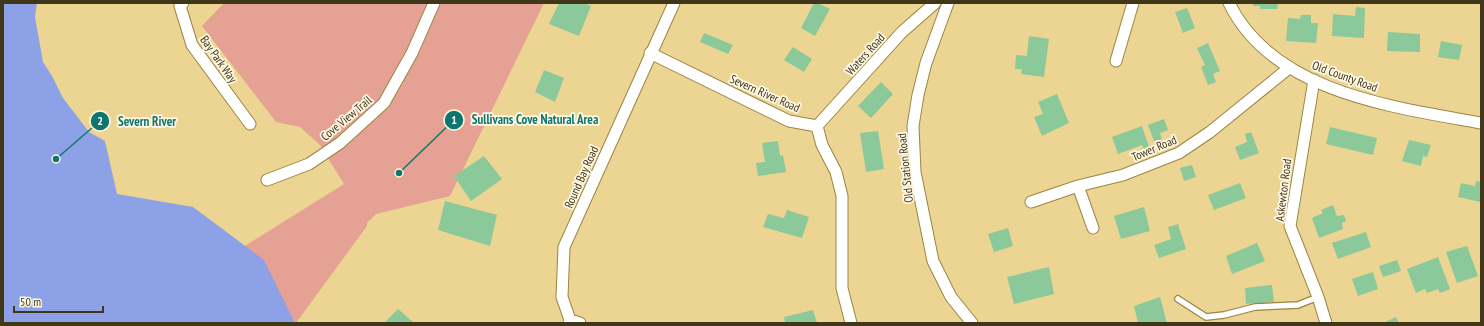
<svg xmlns="http://www.w3.org/2000/svg" width="1484" height="326" viewBox="0 0 1484 326" font-family="'PT Sans Narrow',sans-serif">
<style>
.green{fill:#e5a193}
.water{fill:#8da1e6}
.building{fill:#8bc89a}
.lines{fill:none;stroke-linecap:round;stroke-linejoin:round}
.service-casing{stroke:#9a8542;stroke-width:8}
.minor-casing{stroke:#9a8542;stroke-width:13}
.service{stroke:#fff;stroke-width:5.5}
.minor{stroke:#fff;stroke-width:11}
.labels{text-anchor:middle;dominant-baseline:central;stroke-width:3.5;stroke-linejoin:round;paint-order:stroke}
.street-label{font-size:12px;fill:#40371b;stroke:#fef8e4}
.leader{fill:none;stroke:#0f766e;stroke-width:1.5}
.callout-dot{fill:#0f766e;stroke:#fef8e4;stroke-width:1.5}
.mark-label{font-size:12px;text-anchor:middle;font-weight:bold;fill:#fff}
.callout-label{font-size:13px;text-anchor:middle;font-weight:bold;fill:#0f766e;stroke:#fef8e4;stroke-width:3.5;stroke-linejoin:round;paint-order:stroke}
</style>
<rect width="100%" height="100%" fill="#ecd592"/>
<path class="green" d="M224,3H544L450,196L376,214L367,223V226L296,323L240,249L344,184L320,145L300,127L276,122L202,26Z"/>
<path class="water" d="M3,3H37L35,17L43,62L52,76L63,98L89,132L105,141L117,194L193,207L264,260L295,323H3Z"/>
<path class="building" d="M559,3H583L591,6L579,36L549,24Z
M814,3H818L830,9L815,36L801,28Z
M1253,3H1278L1277,9H1260V6H1253Z
M1356,7L1365,8L1364,38L1332,36L1333,14L1355,16Z
M1187,8L1195,28L1183,33L1175,12Z
M1301,15H1311V23H1318L1316,43L1286,41L1288,18L1300,19Z
M1388,32L1420,34V52L1387,51Z
M704,33L733,45L728,54L700,42Z
M1029,36L1049,39L1044,77L1021,74L1022,69H1015L1016,55L1027,56Z
M1441,41L1462,45L1459,60L1438,57Z
M1208,43L1220,71L1213,74L1216,82L1208,85L1201,67L1205,65L1197,48Z
M793,47L812,59L804,72L784,60Z
M544,70L564,78L555,102L535,92Z
M881,82L893,94L871,118L858,106Z
M1057,94L1069,123L1042,136L1034,117L1043,114L1038,102Z
M1164,119L1168,130L1160,133L1162,139L1154,141L1148,125Z
M1142,126L1149,147L1144,149L1142,145L1118,154L1112,137Z
M1330,127L1377,138L1373,155L1326,144Z
M878,131L884,169L866,172L860,133Z
M1251,132L1259,153L1240,160L1235,147L1247,142L1245,134Z
M1409,140L1431,145L1427,157L1423,156L1421,166L1402,161Z
M778,141L780,156L783,155L786,172L758,176L756,163L765,162L762,143Z
M484,156L502,179L471,201L454,176Z
M1192,165L1196,177L1184,181L1180,168Z
M1476,181L1481,182V202L1458,197L1461,183L1475,186Z
M1240,183L1246,198L1214,210L1208,195Z
M445,201L497,215L490,246L438,230Z
M1333,205L1337,216L1344,215L1346,221L1342,223L1343,229L1319,238L1312,218L1323,213L1321,210Z
M1144,207L1150,231L1121,239L1114,216Z
M787,210L809,217L802,238L763,227L768,214L784,218Z
M1178,224L1186,249L1159,258L1154,245L1171,239L1168,227Z
M1008,228L1013,246L994,252L988,234Z
M1366,232L1371,247L1338,259L1332,243Z
M1257,243L1265,261L1232,274L1226,256Z
M1467,246L1478,276L1457,283L1446,252Z
M1438,257L1450,289L1440,293L1438,289L1427,293L1425,289L1416,293L1407,269Z
M1397,260L1401,271L1383,277L1379,266Z
M1049,267L1054,294L1014,304L1007,277Z
M1373,272L1378,289L1358,296L1352,279Z
M1272,285L1274,302L1246,304L1245,288Z
M1160,297L1167,323H1138L1134,306Z
M398,309L414,323H384Z
M813,310L817,323H785L784,317Z
M1396,317L1399,323H1383Z"/>
<g class="lines">
<g class="service-casing">
<path id="service" d="M1178,299L1206,317L1224,315L1255,307L1298,305L1318,297"/>
</g>
<g class="minor-casing">
<path id="minor" d="M183,3L180,6L192,45L250,124
M948,3L926,63L918,95L913,126L915,172L933,261L951,297L972,323
M1229,3C1273,93 1394,107 1481,123
M650,53L789,121L817,126L822,145L836,172L842,196V288L851,323
M1116,61L1133,3
M1314,80L1290,226L1318,297L1326,323
M817,126L902,32L935,3
M267,180L309,164L340,143L384,103L412,53L434,3
M1078,186L1093,228
M1031,202L1078,186L1123,175L1179,153L1210,132L1289,68
M570,320L580,323
M569,323L570,320L562,297L564,247L674,3"/>
</g>
<use href="#service" class="service"/>
<use href="#minor" class="minor"/>
</g>
<g class="labels">
<g class="street-label">
<text transform="translate(865 54) rotate(-48)">Waters Road</text>
<text transform="translate(219 59) rotate(55)">Bay Park Way</text>
<text transform="translate(1345 76) rotate(20)">Old County Road</text>
<text transform="translate(765 93) rotate(24)">Severn River Road</text>
<text transform="translate(346 118) rotate(-40)">Cove View Trail</text>
<text transform="translate(1154 148) rotate(-23)">Tower Road</text>
<text transform="translate(905 168) rotate(-96)">Old Station Road</text>
<text transform="translate(581 177) rotate(-66)">Round Bay Road</text>
<text transform="translate(1283 190) rotate(-83)">Askewton Road</text>
</g>
</g>
<path class="leader" d="M399 173L454 120M56 159L100 121"/>
<g class="callout-dot">
<circle cx="399" cy="173" r="4"/>
<circle cx="56" cy="159" r="4"/>
<circle cx="454" cy="120" r="10"/>
<circle cx="100" cy="121" r="10"/>
</g>
<g class="mark-label">
<text x="454" y="124">1</text>
<text x="100" y="125">2</text>
</g>
<g class="callout-label">
<text x="535" y="124">Sullivans Cove Natural Area</text>
<text x="147" y="126">Severn River</text>
</g>
<rect width="1484" height="326" fill="none" stroke="#40371b" stroke-width="8"/>
<path d="M14 306v6h89v-6" fill="none" stroke="#40371b" stroke-width="2"/>
<text x="20" y="306" font-size="12" fill="#40371b" stroke="#fef8e4" stroke-width="3" paint-order="stroke">50 m</text>
</svg>
